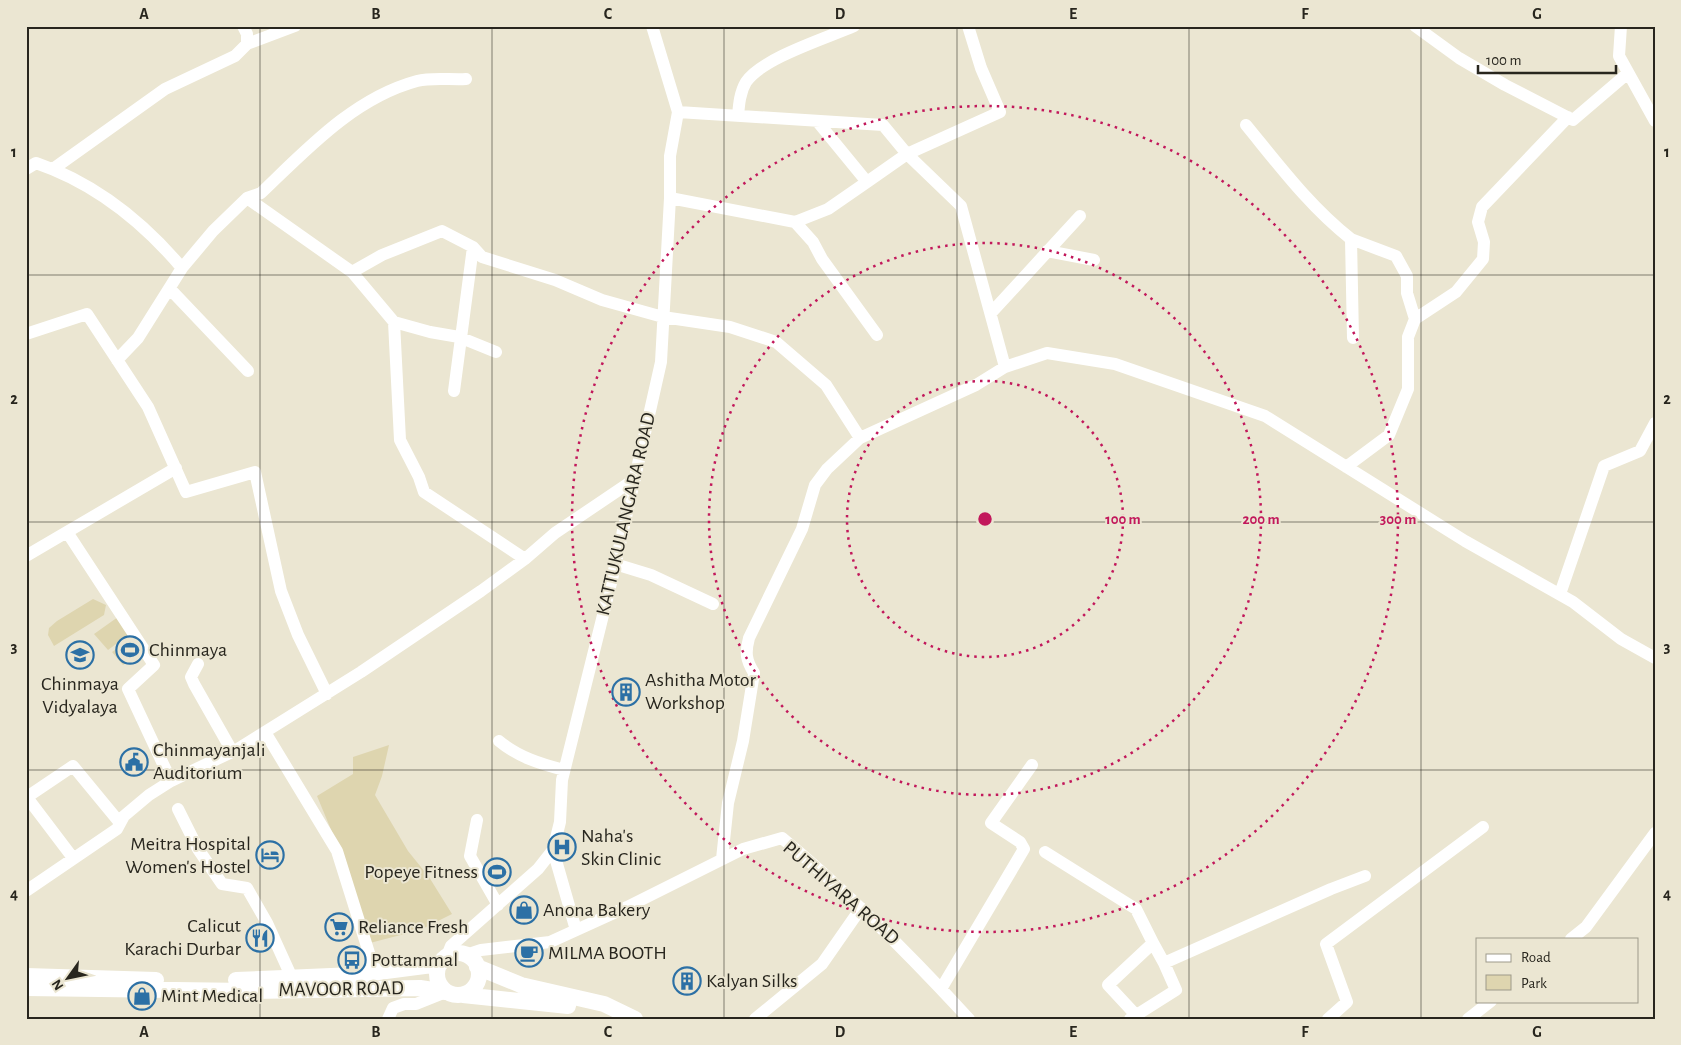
<svg xmlns="http://www.w3.org/2000/svg" width="1681" height="1045" viewBox="0 0 1681 1045" font-family="'Alegreya Sans',sans-serif">
<style>
.green{fill:#ded5af}
.lines{fill:none;stroke-linecap:round;stroke-linejoin:round}
.minor{stroke:#fff;stroke-width:12}
.major{stroke:#fff;stroke-width:16}
.grid{fill:none;stroke:#28261e;stroke-width:1;stroke-opacity:0.55}
.ring{fill:none;stroke:#c2185b;stroke-width:2.5;stroke-dasharray:2.5 5}
.labels{text-anchor:middle;dominant-baseline:central;stroke-width:4;stroke-linejoin:round;paint-order:stroke}
.street-label{font-size:20px;fill:#28261e;stroke:#ebe6d2}
.poi-label{font-size:20px;fill:#28261e;stroke:#ebe6d2;text-anchor:start}
.centre{fill:#c2185b;stroke:#ebe6d2;stroke-width:2.5}
.ring-label{font-size:15px;text-anchor:middle;font-weight:bold;fill:#c2185b;stroke:#ebe6d2;stroke-width:4;stroke-linejoin:round;paint-order:stroke}
.neatline{fill:none;stroke:#28261e;stroke-width:2}
.grid-label{font-size:16px;text-anchor:middle;font-weight:bold;fill:#28261e}
</style>
<rect width="100%" height="100%" fill="#ebe6d2"/>
<path class="green" d="M93,599L106,605L104,615L54,646L48,635L49,628L57,621Z
M125,612L136,629L108,650L94,634Z
M139,633L148,647L123,665L112,652Z
M389,745L382,776L375,795L408,851L429,877L452,914L420,930L366,944L337,844L317,796L353,774V757Z"/>
<g class="lines">
<path class="minor" d="M1415,26L1459,58L1505,85L1573,120L1628,73
M1621,26L1619,56L1655,121
M247,44L295,26
M466,79C451,80 432,77 417,81C354,98 307,149 261,193L247,198L352,272L394,322L430,332L459,337L496,352
M678,112L883,125L907,154L961,206L1005,367
M738,116C739,104 740,92 746,82C762,58 827,38 854,26
M817,121L867,182L907,154L1000,112L981,68L968,26
M1246,125C1278,164 1310,207 1351,239L1353,338
M26,169L36,163C95,183 143,222 182,268L213,231L247,198
M53,169L165,89L235,56L247,44V34L243,26
M670,198L795,222L813,242L822,259L877,335
M795,222L828,209L867,182
M1351,239L1396,256L1407,276V293L1415,319
M1047,251L1094,260
M352,272L382,255L442,231L473,247L482,257L555,280L602,300L663,317L730,327L776,342L826,385L860,438
M170,289L248,371
M991,313L1080,216
M394,322L400,440L419,477L424,492L525,559
M26,334L87,314L148,407L186,492L255,472L281,591L298,635L327,694
M117,360L138,338L182,268
M454,391L473,247
M1346,467L1389,435L1408,389V337L1415,319L1456,292L1483,259L1484,242L1478,222L1482,207L1568,117
M67,532L154,665L128,689L171,781
M26,556L176,468
M615,564L651,575L713,604
M1560,594L1604,466L1640,451L1655,423
M198,664L191,677L194,684L232,751
M265,732L337,851L375,972
M499,741C518,757 541,764 564,770
M26,796L73,858
M27,797L73,766L120,823
M178,809L198,849L222,884L247,888L267,923L292,978
M477,820L470,856L498,905
M553,850L576,930
M1045,852L1136,909L1153,943
M722,859L728,803L743,741L754,673C746,660 745,653 749,638L802,529L815,485L827,469L860,438L976,385L1005,367L1047,353L1115,364L1265,416L1465,541L1573,602L1621,639L1655,658
M26,891L117,829L124,816L149,795L171,781L236,750L361,672L481,591L525,559L555,533L635,479
M1571,939L1586,927L1655,833
M466,955L481,950L550,942L627,907L743,849L782,838C849,893 910,955 969,1019
M447,956L451,946L538,869L553,850L560,822L562,780L613,575L661,362L670,198V156L678,112L652,26
M941,989L1024,849L1020,842L991,823L1032,765
M1135,1014L1108,985L1153,943L1164,963
M388,1019L393,1008L404,1004H416L446,992
M755,1019L822,964L861,908
M1130,1019L1176,990L1164,963L1331,889L1365,876
M1328,1019L1347,1002L1326,944L1483,827
M1468,1019L1491,1001"/>
<path class="major" d="M437 974a21 21 0 1 1 42 0a21 21 0 1 1-42 0Z
M477,967L521,985L604,1004L635,1019
M26,976L156,980
M236,980L355,975L440,964
M26,988L248,991L420,988L446,992
M463,995L568,1006"/>
</g>
<path class="grid" d="M260,26V1019M492,26V1019M724,26V1019M957,26V1019M1189,26V1019M1421,26V1019M26,275H1655M26,522H1655M26,770H1655"/>
<g class="ring">
<circle cx="985" cy="519" r="138"/>
<circle cx="985" cy="519" r="276"/>
<circle cx="985" cy="519" r="413"/>
</g>
<defs>
<g id="stadium-ring" transform="scale(1.4375)"><circle r="9.5" fill="#ebe6d2" stroke="#2c70a5" stroke-width="1.5"/><path d="M0-5a6.5 5 0 1 0 0 10a6.5 5 0 1 0 0-10ZM-3.5-1.8h7v3.6h-7Z" fill="#2c70a5"/></g>
<g id="school-ring" transform="scale(1.4375)"><circle r="9.5" fill="#ebe6d2" stroke="#2c70a5" stroke-width="1.5"/><path d="M0-5L7-2L0 1L-7-2ZM-4 1L0 2.5L4 1V4Q0 6-4 4Z" fill="#2c70a5"/></g>
<g id="building-ring" transform="scale(1.4375)"><circle r="9.5" fill="#ebe6d2" stroke="#2c70a5" stroke-width="1.5"/><path d="M-4-6H4V6H1V3H-1V6H-4ZM-2.5-4.3h1.7v1.8h-1.7ZM.8-4.3h1.7v1.8H.8ZM-2.5-1h1.7V.8h-1.7ZM.8-1h1.7V.8H.8Z" fill="#2c70a5"/></g>
<g id="civic-ring" transform="scale(1.4375)"><circle r="9.5" fill="#ebe6d2" stroke="#2c70a5" stroke-width="1.5"/><path d="M-.6-6.5H3V-4.5H.6V-3L4-1V1h2V6H-6V1h2V-1L-.6-3ZM-1.2 2.5V6h2.4V2.5Z" fill="#2c70a5"/></g>
<g id="hospital-ring" transform="scale(1.4375)"><circle r="9.5" fill="#ebe6d2" stroke="#2c70a5" stroke-width="1.5"/><path d="M-5-5h3v3.5h4V-5h3V5h-3V1.5h-4V5h-3Z" fill="#2c70a5"/></g>
<g id="hotel-ring" transform="scale(1.4375)"><circle r="9.5" fill="#ebe6d2" stroke="#2c70a5" stroke-width="1.5"/><path d="M-6-4.5h1.5V1H6V5H4.5V3h-9V5H-6ZM-4 0a1.8 1.8 0 1 1 3.6 0ZM.5 0V-2.5h3Q6-2.5 6 0Z" fill="#2c70a5"/></g>
<g id="shop-ring" transform="scale(1.4375)"><circle r="9.5" fill="#ebe6d2" stroke="#2c70a5" stroke-width="1.5"/><path d="M-5-2.5h2.3a2.7 3.5 0 0 1 5.4 0H5L5.5 6h-11ZM-1.5-2.5h3a1.5 2.3 0 0 0-3 0Z" fill="#2c70a5"/></g>
<g id="supermarket-ring" transform="scale(1.4375)"><circle r="9.5" fill="#ebe6d2" stroke="#2c70a5" stroke-width="1.5"/><path d="M-6-5.5h2.5l.6 2H6L4.5 2H-2.5L-4.4-4H-6ZM-1.5 3.2a1.3 1.3 0 1 0 .1 0ZM3 3.2a1.3 1.3 0 1 0 .1 0Z" fill="#2c70a5"/></g>
<g id="restaurant-ring" transform="scale(1.4375)"><circle r="9.5" fill="#ebe6d2" stroke="#2c70a5" stroke-width="1.5"/><path d="M-5-6h1v4h1v-4h1v4h1v-4h1v5L-1.5 .5V6h-2V.5L-5-1ZM5-6V6H3V1.5H1.5Q1.5-4 5-6Z" fill="#2c70a5"/></g>
<g id="cafe-ring" transform="scale(1.4375)"><circle r="9.5" fill="#ebe6d2" stroke="#2c70a5" stroke-width="1.5"/><path d="M-5.5-4.5H6V0H3Q3 3.5 0 3.5H-2.5Q-5.5 3.5-5.5 0ZM3-3.2v2h1.7v-2ZM-6 4.5H4V6H-6Z" fill="#2c70a5"/></g>
<g id="bus-ring" transform="scale(1.4375)"><circle r="9.5" fill="#ebe6d2" stroke="#2c70a5" stroke-width="1.5"/><path d="M-5-6H5V4H4V6H2V4H-2V6H-4V4H-5ZM-3.5-4V0h7V-4ZM-3.5 1.2v1.5H-2V1.2ZM2 1.2v1.5H3.5V1.2Z" fill="#2c70a5"/></g>
</defs>
<g fill-rule="evenodd">
<use href="#stadium-ring" x="130" y="650"/>
<use href="#school-ring" x="80" y="655"/>
<use href="#building-ring" x="626" y="692"/>
<use href="#civic-ring" x="134" y="762"/>
<use href="#hospital-ring" x="562" y="847"/>
<use href="#hotel-ring" x="270" y="855"/>
<use href="#stadium-ring" x="497" y="872"/>
<use href="#shop-ring" x="524" y="910"/>
<use href="#supermarket-ring" x="339" y="927"/>
<use href="#restaurant-ring" x="260" y="938"/>
<use href="#cafe-ring" x="529" y="953"/>
<use href="#bus-ring" x="352" y="960"/>
<use href="#building-ring" x="687" y="981"/>
<use href="#shop-ring" x="142" y="996"/>
</g>
<g class="labels">
<g class="street-label">
<text transform="translate(626 514) rotate(-77)">KATTUKULANGARA ROAD</text>
<text transform="translate(841 893) rotate(41)">PUTHIYARA ROAD</text>
<text transform="translate(341 989) rotate(-1)">MAVOOR ROAD</text>
</g>
<g class="poi-label">
<text x="149" y="650">Chinmaya</text>
<text x="645" y="680">Ashitha Motor<tspan x="645" dy="23">Workshop</tspan></text>
<text x="80" y="684" text-anchor="middle">Chinmaya<tspan x="80" dy="23">Vidyalaya</tspan></text>
<text x="153" y="750">Chinmayanjali<tspan x="153" dy="23">Auditorium</tspan></text>
<text x="581" y="836">Naha's<tspan x="581" dy="23">Skin Clinic</tspan></text>
<text x="251" y="844" text-anchor="end">Meitra Hospital<tspan x="251" dy="23">Women's Hostel</tspan></text>
<text x="478" y="872" text-anchor="end">Popeye Fitness</text>
<text x="543" y="910">Anona Bakery</text>
<text x="241" y="926" text-anchor="end">Calicut<tspan x="241" dy="23">Karachi Durbar</tspan></text>
<text x="358" y="927">Reliance Fresh</text>
<text x="548" y="953">MILMA BOOTH</text>
<text x="371" y="960">Pottammal</text>
<text x="706" y="981">Kalyan Silks</text>
<text x="161" y="996">Mint Medical</text>
</g>
</g>
<circle cx="985" cy="519" r="8" class="centre"/>
<g class="ring-label">
<text x="1123" y="524">100 m</text>
<text x="1261" y="524">200 m</text>
<text x="1398" y="524">300 m</text>
</g>
<rect width="1681" height="1045" fill="none" stroke="#ebe6d2" stroke-width="55"/>
<rect x="1476" y="938" width="162" height="65" fill="#ebe6d2" stroke="#9d998a"/>
<rect x="1486" y="954" width="25" height="8" fill="#ffffff" stroke="#9d998a"/>
<text x="1521" y="962" font-size="15" fill="#28261e">Road</text>
<rect x="1486" y="975" width="25" height="15" fill="#ded5af" stroke="#9d998a"/>
<text x="1521" y="988" font-size="15" fill="#28261e">Park</text>
<g transform="translate(68 978) rotate(237)" stroke="#ebe6d2" stroke-width="4" paint-order="stroke">
<path d="M0-4L9 19L0 12L-9 19Z" fill="#28261e"/>
<text y="-8" font-size="14" font-weight="bold" text-anchor="middle" fill="#28261e">N</text>
</g>
<path d="M1478 65v8h138v-8" fill="none" stroke="#28261e" stroke-width="2.5"/>
<text x="1486" y="65" font-size="15" fill="#28261e" stroke="#ebe6d2" stroke-width="4" paint-order="stroke">100 m</text>
<rect x="28" y="28" width="1626" height="990" class="neatline"/>
<g class="grid-label">
<text x="144" y="19">A</text>
<text x="376" y="19">B</text>
<text x="608" y="19">C</text>
<text x="840" y="19">D</text>
<text x="1073" y="19">E</text>
<text x="1305" y="19">F</text>
<text x="1537" y="19">G</text>
<text x="14" y="157">1</text>
<text x="1667" y="157">1</text>
<text x="14" y="404">2</text>
<text x="1667" y="404">2</text>
<text x="14" y="652">3</text>
<text x="1667" y="652">3</text>
<text x="14" y="899">4</text>
<text x="1667" y="899">4</text>
<text x="144" y="1037">A</text>
<text x="376" y="1037">B</text>
<text x="608" y="1037">C</text>
<text x="840" y="1037">D</text>
<text x="1073" y="1037">E</text>
<text x="1305" y="1037">F</text>
<text x="1537" y="1037">G</text>
</g>
</svg>
